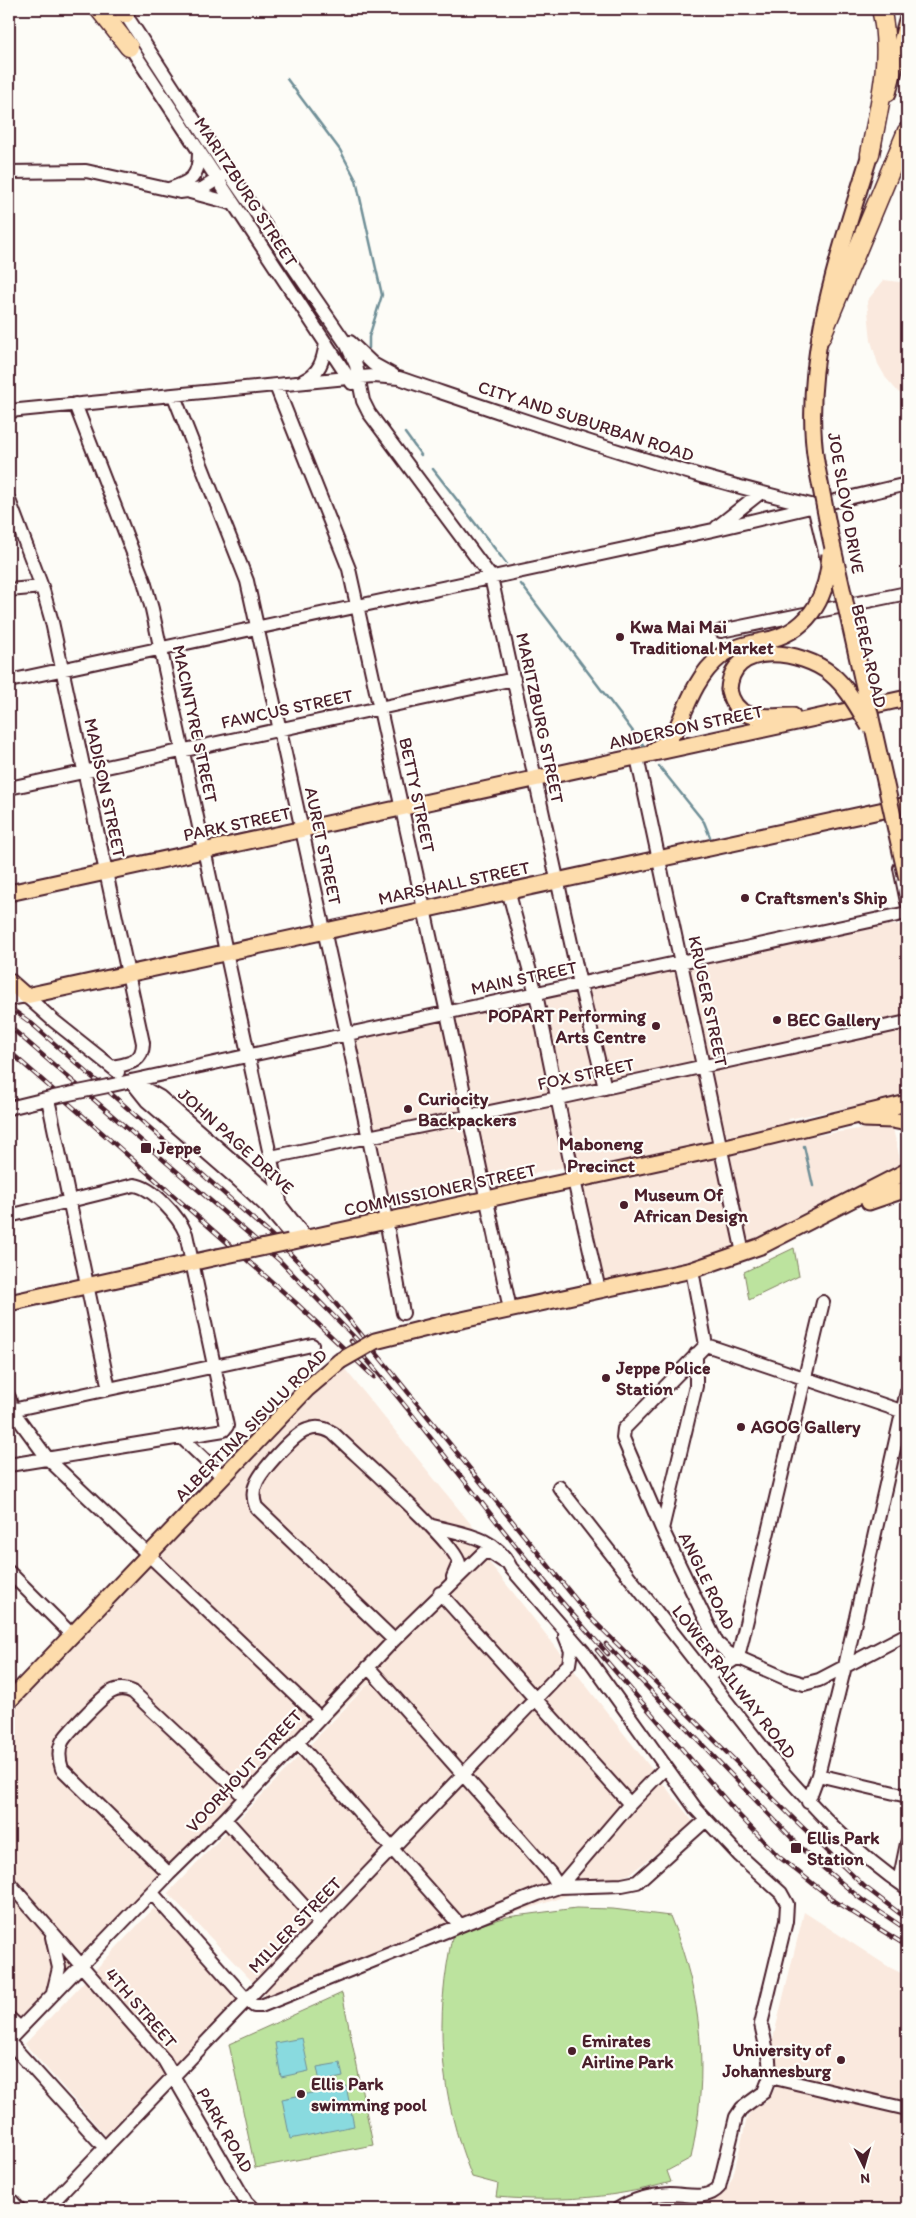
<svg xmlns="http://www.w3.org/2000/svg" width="916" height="2218" viewBox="0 0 916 2218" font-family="Itim,sans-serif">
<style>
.built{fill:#fae9de}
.green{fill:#bce39e;stroke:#838164}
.water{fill:#89dadf;stroke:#708f97}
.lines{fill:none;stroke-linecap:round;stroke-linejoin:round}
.stream{stroke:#708f97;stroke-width:2.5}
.minor-casing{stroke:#4a1f2b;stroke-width:16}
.major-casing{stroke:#4a1f2b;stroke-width:19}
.highway-casing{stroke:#4a1f2b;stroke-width:21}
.minor{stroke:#fdfcf7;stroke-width:12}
.major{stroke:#fddcac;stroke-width:15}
.highway{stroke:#fddcac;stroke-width:18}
.rail-casing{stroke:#4a1f2b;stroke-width:4.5}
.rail{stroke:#fdfcf7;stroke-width:2.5;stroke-dasharray:8;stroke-linecap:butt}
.minor-bridge-casing{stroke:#4a1f2b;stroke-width:16;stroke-linecap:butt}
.major-bridge-casing{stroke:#4a1f2b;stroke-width:19;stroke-linecap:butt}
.minor-bridge{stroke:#fdfcf7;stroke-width:12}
.major-bridge{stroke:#fddcac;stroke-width:15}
.poi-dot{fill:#4a1f2b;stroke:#fdfcf7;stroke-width:2}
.labels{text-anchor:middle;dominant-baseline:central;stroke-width:4.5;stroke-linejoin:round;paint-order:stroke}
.street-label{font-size:18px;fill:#4a1f2b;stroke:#fdfcf7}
.poi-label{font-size:18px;font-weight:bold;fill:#4a1f2b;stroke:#fdfcf7;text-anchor:start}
.neighbourhood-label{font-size:19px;font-weight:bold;fill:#4a1f2b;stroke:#fdfcf7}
</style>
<rect width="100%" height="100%" fill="#fdfcf7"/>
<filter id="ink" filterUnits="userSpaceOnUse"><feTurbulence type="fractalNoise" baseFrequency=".02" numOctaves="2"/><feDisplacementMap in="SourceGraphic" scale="10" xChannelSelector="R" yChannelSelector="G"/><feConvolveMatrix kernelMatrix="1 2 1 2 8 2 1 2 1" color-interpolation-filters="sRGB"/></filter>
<g filter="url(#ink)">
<path class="built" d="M884,280L907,283V394L899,393L886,378L878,364L871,341L867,301Z
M907,924V1096L788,1119L806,1137L892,1124L902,1169L828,1206L747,1242L726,1133L715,1136L736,1250L604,1283L578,1164L388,1206L343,1041L528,1001L531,1007L541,1005V998L575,991L578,1001L587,989L673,969L677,975L687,965L764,952L883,926Z
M340,1363L496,1555L489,1562L694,1823L630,1874L268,1998L168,1893L393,1658L9,2042V1705Z
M154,1908L239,2000L107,2137L25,2044Z
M804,1912L889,1967L907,1976V2209H633L663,2200H710L722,2194L728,2187L733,2176L747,2118L752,2109L766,2102L772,2094L777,2085L779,2075L771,2047Z"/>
<path class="green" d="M794,1248L799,1276L749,1300L744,1272Z
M576,1908L613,1909L670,1916C703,1997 709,2073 691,2158L667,2171L671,2182C611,2199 558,2202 496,2197L498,2184L472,2177C439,2095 434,2019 453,1933L507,1917Z
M342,1993L373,2145L255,2168L229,2044Z"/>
<path class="water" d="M302,2038L309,2071L281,2077L275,2043Z
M340,2063L343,2077L320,2082L317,2067Z
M346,2086L354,2126L290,2139L282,2099Z"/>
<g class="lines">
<path class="stream" d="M287,79L340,150L356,180L382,295L369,337V348
M405,433L421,455
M433,469L506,563
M521,584L644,746
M659,766L704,822L710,837
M804,1146L813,1186"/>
<g class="minor-casing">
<path id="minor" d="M122,9L228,172L347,345L356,365L363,401L369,413L491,577L580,984L605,1088
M125,39L352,383
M9,172L86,171L180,192L202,189L224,175
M169,189C191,182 199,177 199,153
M190,192L231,203
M350,342L373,364L393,375
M303,381C320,373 323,361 326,343
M276,386L349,569L447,1013L510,1309
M174,396L247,581L347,1034L386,1220L403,1313
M75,404L144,581L152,609L281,1206
M9,411L347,378L374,376L399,378C535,424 671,472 811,505
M9,500L42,587L52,622L143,1043C143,1063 127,1064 112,1067
M814,506L828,564
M717,527L760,493
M9,590L42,587
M721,631L907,593
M9,681L713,530L907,484
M637,757L743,1253
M9,788L514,679
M900,868L907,902
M508,890L536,994L574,1180L599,1290
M9,999L26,996L54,1021L118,1072
M108,1086L907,913
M48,1099L109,1389
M9,1108L54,1097
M271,1157L558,1098L907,1022
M9,1216L134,1185C153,1187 179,1217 186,1234L227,1426L224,1430L9,1465
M296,1241L267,1207L239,1181L147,1101L131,1081L160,1097L263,1187L281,1206L306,1238
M692,1270L706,1345
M706,1345L624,1429L623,1438L662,1529L717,1643L728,1653L787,1679L804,1684L819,1680L907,1634
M706,1345L907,1413
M9,1397L12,1410L48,1459L319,1717
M12,1410L312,1345
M181,1437L223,1477
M559,1487L774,1762C814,1808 856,1854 907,1888
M429,1525C461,1534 495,1535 511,1568L583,1651L696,1809L739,1855L781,1893L787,1904L786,1921L761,2024L769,2060L770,2077L764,2092L742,2108L736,2117L719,2187C707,2201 686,2194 670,2194C653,2195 633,2199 618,2209
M662,1529L696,1386V1354
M9,1572L72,1635
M440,1593L630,1804
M394,1640L256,1507C253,1499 252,1492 256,1484C260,1472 294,1434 307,1430C316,1426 325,1428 333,1433C354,1454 455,1542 459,1563L453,1577
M368,1667L550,1873L559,1887
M709,1676L738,1657L823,1302
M297,1742L459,1924
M818,1775L907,1796
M808,1802L818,1775L845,1666L907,1391
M225,1819L320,1924
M169,1874L62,1769C59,1760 58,1751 62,1742C66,1734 102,1697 111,1692C118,1688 125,1688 133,1692L245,1797
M899,1882L907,1843
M9,1883L164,2060L246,2202L253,2209
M559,1887L630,1804L665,1768
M152,1893L247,2000L254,2006H261L538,1894L559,1887L622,1885L637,1882L706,1820
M52,1937L59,1968L53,1993
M9,2018L20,2028
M9,2040L169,1874L225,1819L394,1640L483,1553H491L503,1561
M9,2042L105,2148
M770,2077L907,2109
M9,2198L19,2209
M46,2209L569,1664L571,1651L565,1636"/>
</g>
<g class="major-casing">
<path id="major" d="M888,93L907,20
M816,462C800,356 843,245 873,144
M729,690C736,724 766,716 793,716
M653,751L665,743L677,728
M9,893L907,698
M9,981L26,996L907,805
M864,1119L892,1120L907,1123
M869,1202L907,1189
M289,1242L722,1148L907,1103
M9,1303L217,1257
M439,1325L692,1270L761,1246L907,1171
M9,1701L307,1389L340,1361"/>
</g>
<g class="highway-casing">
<path id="highway" d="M99,9L129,47
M123,9L125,14
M870,154C879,106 893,57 881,9
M821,337L907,131"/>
</g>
<use href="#minor" class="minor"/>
<use href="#major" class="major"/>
<use href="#highway" class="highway"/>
<g class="rail-casing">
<path id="rail" d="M9,1007L31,1023L278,1241L315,1279L356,1328L590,1617L794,1819L865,1887L907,1919
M9,1026L279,1260L361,1344
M9,1051L296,1303L374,1377
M351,1341C440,1443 516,1555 608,1654
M606,1644L809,1856L861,1899L907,1930
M597,1650L737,1813L778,1856L836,1902L907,1946"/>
</g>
<use href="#rail" class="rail"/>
<g class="minor-bridge-casing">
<path id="minor-bridge" d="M54,1097L108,1086"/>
</g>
<g class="major-bridge-casing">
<path id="major-bridge" d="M816,462L830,535L907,879
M729,690C731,638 804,651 831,674C848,688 858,708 869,726
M677,728C688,702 698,674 721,656C736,645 754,643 772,639C812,628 828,593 830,554
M217,1257L289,1242
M340,1361L375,1341L439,1325"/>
</g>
<use href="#minor-bridge" class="minor-bridge"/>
<use href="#major-bridge" class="major-bridge"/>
</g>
</g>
<g class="poi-dot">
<circle cx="620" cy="637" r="5"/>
<circle cx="745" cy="898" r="5"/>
<circle cx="777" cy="1020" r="5"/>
<circle cx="656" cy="1026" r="5"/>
<circle cx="408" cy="1109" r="5"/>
<rect x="140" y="1142" width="12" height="12" rx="2.5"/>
<circle cx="624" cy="1205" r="5"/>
<circle cx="606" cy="1378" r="5"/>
<circle cx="741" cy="1427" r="5"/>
<rect x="790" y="1842" width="12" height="12" rx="2.5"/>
<circle cx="572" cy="2051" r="5"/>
<circle cx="841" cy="2060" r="5"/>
<circle cx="301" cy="2094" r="5"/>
</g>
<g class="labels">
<g class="street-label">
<text transform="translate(246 192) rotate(57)">MARITZBURG STREET</text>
<text transform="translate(586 421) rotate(18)">CITY AND SUBURBAN ROAD</text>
<text transform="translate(846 503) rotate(80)">JOE SLOVO DRIVE</text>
<text transform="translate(869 656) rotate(77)">BEREA ROAD</text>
<text transform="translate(287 709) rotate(-12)">FAWCUS STREET</text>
<text transform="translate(540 718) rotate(78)">MARITZBURG STREET</text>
<text transform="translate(195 724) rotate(78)">MACINTYRE STREET</text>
<text transform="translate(686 727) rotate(-12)">ANDERSON STREET</text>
<text transform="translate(105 788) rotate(78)">MADISON STREET</text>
<text transform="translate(417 795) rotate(78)">BETTY STREET</text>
<text transform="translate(237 824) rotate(-12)">PARK STREET</text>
<text transform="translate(323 846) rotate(78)">AURET STREET</text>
<text transform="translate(454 883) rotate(-12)">MARSHALL STREET</text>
<text transform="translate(524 978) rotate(-12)">MAIN STREET</text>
<text transform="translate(708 1001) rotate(78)">KRUGER STREET</text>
<text transform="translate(586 1074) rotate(-12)">FOX STREET</text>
<text transform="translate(236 1141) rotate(42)">JOHN PAGE DRIVE</text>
<text transform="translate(440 1190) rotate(-12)">COMMISSIONER STREET</text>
<text transform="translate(251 1425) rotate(-45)">ALBERTINA SISULU ROAD</text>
<text transform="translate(707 1581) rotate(64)">ANGLE ROAD</text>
<text transform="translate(734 1682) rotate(52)">LOWER RAILWAY ROAD</text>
<text transform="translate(244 1771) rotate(-47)">VOORHOUT STREET</text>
<text transform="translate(295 1925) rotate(-46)">MILLER STREET</text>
<text transform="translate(141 2008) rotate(49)">4TH STREET</text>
<text transform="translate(225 2130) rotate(60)">PARK ROAD</text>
</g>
<g class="poi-label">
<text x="630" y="627">Kwa Mai Mai<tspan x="630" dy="21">Traditional Market</tspan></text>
<text x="755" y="898">Craftsmen's Ship</text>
<text x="646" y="1016" text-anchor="end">POPART Performing<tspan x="646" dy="21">Arts Centre</tspan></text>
<text x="787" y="1020">BEC Gallery</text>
<text x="418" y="1099">Curiocity<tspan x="418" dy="21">Backpackers</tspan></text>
<text x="157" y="1148">Jeppe</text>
<text x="634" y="1195">Museum Of<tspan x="634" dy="21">African Design</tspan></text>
<text x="616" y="1368">Jeppe Police<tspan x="616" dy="21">Station</tspan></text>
<text x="751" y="1427">AGOG Gallery</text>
<text x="807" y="1838">Ellis Park<tspan x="807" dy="21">Station</tspan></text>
<text x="582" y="2041">Emirates<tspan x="582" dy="21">Airline Park</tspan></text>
<text x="831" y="2050" text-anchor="end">University of<tspan x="831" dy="21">Johannesburg</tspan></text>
<text x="311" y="2084">Ellis Park<tspan x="311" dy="21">swimming pool</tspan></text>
</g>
<g class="neighbourhood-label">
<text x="601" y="1143">Maboneng<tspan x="601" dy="22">Precinct</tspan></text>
</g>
</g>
<rect width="916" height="2218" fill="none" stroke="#fdfcf7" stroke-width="30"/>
<rect x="15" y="15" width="886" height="2188" fill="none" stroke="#4a1f2b" stroke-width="2" filter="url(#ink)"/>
<g transform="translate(864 2166) rotate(175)" stroke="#fdfcf7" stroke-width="4" paint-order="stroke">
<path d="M0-4L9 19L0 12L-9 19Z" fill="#4a1f2b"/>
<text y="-8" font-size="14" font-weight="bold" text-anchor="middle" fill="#4a1f2b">N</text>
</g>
</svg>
